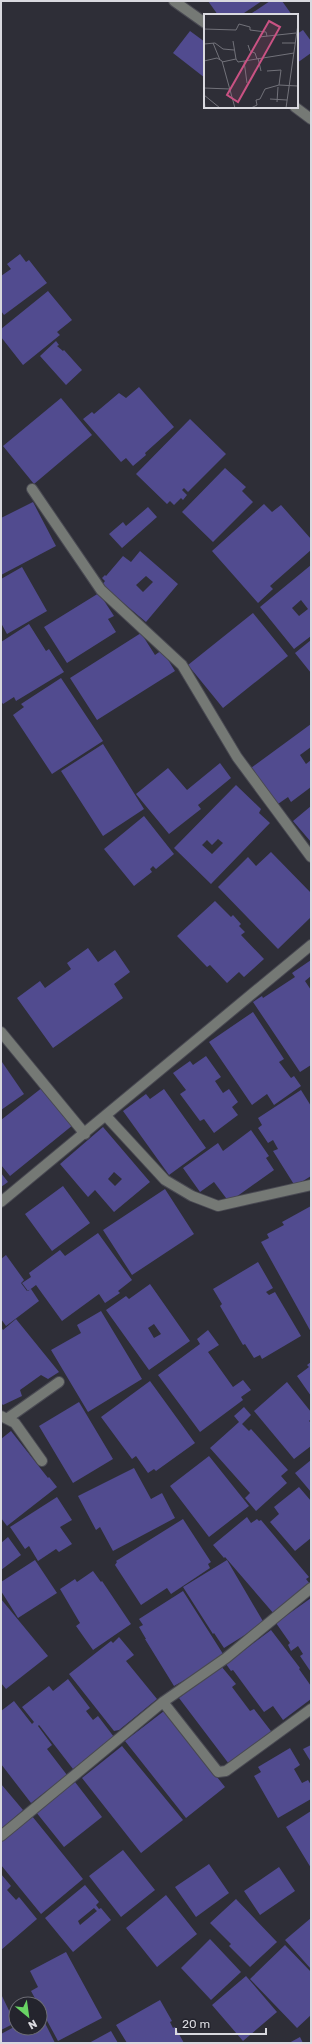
<svg xmlns="http://www.w3.org/2000/svg" width="312" height="2044" viewBox="0 0 312 2044" font-family="Rubik,sans-serif">
<style>
.building{fill:#514b8f;fill-rule:evenodd}
.lines{fill:none;stroke-linecap:round;stroke-linejoin:round}
.minor-casing{stroke:#494952;stroke-width:12}
.minor{stroke:#757975;stroke-width:10}
.inset-road{fill:none;stroke:#72727a;stroke-width:1}
.view{fill:#c95283;fill-opacity:0.15;stroke:#c95283;stroke-width:2}
.inset-edge{fill:none;stroke:#d9d9df;stroke-width:2}
</style>
<rect width="100%" height="100%" fill="#2e2e37"/>
<path class="building" d="M208,1H262L241,15H218Z
M270,1H282L292,15H249Z
M303,30L311,41V53L297,63V34Z
M190,31L205,42V78L173,53Z
M20,254L26,262L29,260L47,283L4,315L1,311V276L11,269L7,264Z
M48,291L72,320L57,332L60,335L23,365L1,337V329Z
M56,341L59,345L57,346L63,351L64,350L82,370L66,385L40,356Z
M139,387L174,427L145,453L146,455L133,466L126,458L121,462L83,419L92,412L94,414L119,393L126,398Z
M61,398L92,435L34,484L3,446Z
M190,419L226,454L188,492L184,488L182,490L187,495L183,500L181,498L174,505L170,501L167,504L136,474Z
M225,468L246,487L242,491L253,502L213,542L182,512Z
M33,502L56,546L1,575V518Z
M264,504L272,512L281,505L311,539V550L270,586L273,589L258,603L212,551Z
M148,507L157,517L122,548L109,534L123,522L126,526Z
M140,551L178,584L146,622L102,585L105,581L102,578L105,575L106,576L123,556L131,562ZM146,576L153,582L143,592L136,585Z
M311,565V636L294,649L260,607ZM301,600L308,609L299,616L292,608Z
M22,567L47,611L7,634L1,623V579Z
M99,593L114,616L108,619L116,632L67,663L44,627Z
M253,613L288,656L223,708L188,665Z
M29,624L46,651L49,649L64,672L16,701L14,697L3,704L1,701V642Z
M141,633L155,655L162,650L175,671L97,720L70,678Z
M311,640V673L295,653Z
M61,678L103,741L52,774L13,715L24,707L21,704Z
M311,724V747L300,755L306,764L311,760V787L291,802L288,797L278,804L251,768Z
M103,744L144,809L103,836L61,771Z
M220,763L231,778L198,805L201,809L169,834L136,794L168,768L187,790Z
M236,785L261,809L259,813L270,823L211,884L174,848ZM218,839L223,843L212,854L202,845L207,840L212,845Z
M311,806V842L293,821Z
M144,816L174,854L156,869L153,866L150,869L152,872L134,886L104,849Z
M271,852L311,893V917L278,949L218,887L248,857L256,866Z
M215,901L231,917L233,915L241,924L239,926L245,932L241,935L264,959L244,977L239,972L227,983L210,965L207,967L177,936Z
M88,948L98,962L115,950L130,972L114,984L123,998L53,1048L17,998L40,981L45,988L71,969L67,963Z
M311,960V976L305,981L311,990V1065L300,1072L253,1002L262,996L263,998L295,977L292,973Z
M253,1012L284,1059L279,1062L291,1078L294,1076L301,1086L274,1105L267,1094L252,1105L209,1042Z
M206,1056L221,1077L215,1081L223,1093L229,1089L238,1102L232,1107L238,1115L214,1133L204,1119L200,1121L180,1094L186,1090L173,1073L190,1061L193,1065Z
M2,1062L24,1094L1,1110V1063Z
M43,1087L73,1125L10,1176L1,1165V1120Z
M164,1089L206,1148L169,1175L123,1111L146,1094L150,1099Z
M301,1090L311,1106V1176L295,1186L273,1151L278,1149L273,1140L268,1143L258,1128L262,1125L258,1118Z
M103,1127L150,1182L114,1212L95,1190L88,1197L60,1164ZM114,1172L122,1179L115,1186L108,1179Z
M251,1130L269,1156L266,1158L274,1170L229,1202L214,1182L200,1192L183,1168L218,1143L223,1151Z
M1,1173L8,1182L1,1187Z
M63,1186L90,1223L52,1251L25,1214Z
M165,1189L194,1234L132,1275L103,1230Z
M311,1206L310,1265L311,1332L261,1242L269,1238L267,1234L284,1225L282,1222Z
M98,1233L132,1280L118,1291L120,1293L105,1303L99,1294L62,1321L36,1285L28,1291L22,1283L31,1277L29,1273L60,1250L65,1256Z
M6,1255L24,1280L21,1283L27,1291L31,1289L39,1301L6,1326L1,1319V1259Z
M258,1262L273,1288L266,1292L269,1295L275,1292L301,1336L262,1359L260,1355L254,1358L245,1344L243,1345L220,1306L222,1304L213,1289Z
M150,1284L190,1341L149,1370L106,1310L126,1296L129,1299ZM154,1324L161,1334L154,1338L148,1328Z
M101,1311L142,1379L88,1412L51,1350L81,1333L77,1325Z
M16,1319L59,1372L48,1379L41,1375L20,1390L22,1396L3,1405L1,1403V1327L3,1330Z
M208,1330L219,1345L208,1352L233,1387L243,1380L251,1390L241,1397L243,1400L200,1432L158,1375L200,1344L197,1339Z
M311,1362V1396L297,1376L309,1367L307,1365Z
M150,1381L195,1443L156,1471L154,1469L148,1473L136,1456L132,1459L101,1417Z
M287,1382L311,1412V1419L309,1421L311,1423V1446L294,1459L254,1411Z
M79,1402L113,1459L73,1483L39,1426Z
M244,1407L251,1415L242,1424L249,1431L251,1429L288,1470L281,1476L287,1483L256,1511L245,1498L250,1493L210,1448L239,1422L234,1416Z
M11,1431L48,1478L49,1477L57,1487L7,1526L1,1518V1439Z
M209,1456L249,1506L209,1537L170,1486Z
M311,1460V1492L295,1473Z
M134,1468L151,1499L162,1493L175,1518L113,1551L100,1527L96,1530L78,1496Z
M299,1487L311,1501V1538L295,1551L270,1522L279,1514L274,1507Z
M57,1497L72,1520L60,1527L72,1544L59,1552L56,1549L38,1561L29,1546L25,1549L10,1527Z
M247,1517L251,1523L257,1519L259,1521L261,1520L309,1577L306,1579L310,1584L274,1614L225,1557L224,1558L213,1545Z
M183,1519L211,1562L208,1564L210,1568L171,1594L167,1588L141,1605L115,1565L117,1562L116,1561Z
M8,1537L21,1555L1,1570V1543Z
M35,1560L57,1593L18,1618L1,1591V1582Z
M227,1560L264,1623L224,1648L214,1633L213,1634L183,1587Z
M93,1571L101,1582L102,1581L131,1624L93,1650L76,1626L80,1623L60,1589L75,1579L77,1582Z
M183,1591L225,1657L174,1686L145,1639H146L139,1627L143,1625L139,1619Z
M311,1598V1672L300,1656L303,1654L298,1646L291,1651L288,1645L290,1643L276,1623Z
M1,1599L48,1656L6,1689L1,1683Z
M271,1630L300,1668L299,1669L311,1686V1699L283,1720L273,1706L264,1712L233,1670L231,1671L226,1664Z
M119,1637L134,1655L126,1661L157,1699L119,1730L114,1731L69,1674L111,1641L113,1643Z
M221,1666L236,1684L232,1687L250,1711L254,1709L274,1735L229,1764L179,1698Z
M68,1679L90,1708L86,1711L93,1720L98,1716L114,1737L73,1769L39,1725L38,1726L52,1745L47,1749L67,1775L31,1803L1,1764V1711L14,1701L32,1724L34,1722L22,1707L49,1686L53,1691Z
M164,1711L225,1787L186,1818L125,1741Z
M311,1745V1762L303,1749Z
M122,1746L183,1820L141,1853L82,1778Z
M290,1748L300,1765L294,1769L302,1783L308,1780L311,1785V1799L278,1818L254,1776L261,1772L258,1767Z
M75,1782L102,1817L64,1847L36,1812Z
M1,1784L23,1810L1,1829Z
M311,1811V1868L286,1827Z
M32,1816L83,1879L41,1914L1,1865V1841Z
M123,1850L155,1890L121,1917L89,1876Z
M209,1864L229,1893L196,1917L175,1887Z
M279,1867L295,1891L260,1915L244,1891Z
M1,1874L11,1886L7,1890L16,1900L19,1897L37,1919L1,1950Z
M85,1885L99,1902L96,1905L99,1909L101,1908L111,1920L73,1952L45,1918ZM94,1908L97,1911L80,1925L78,1921Z
M166,1895L197,1934L157,1967L126,1928Z
M236,1899L277,1942L250,1967L229,1946L231,1944L210,1923Z
M311,1918V1969L285,1940Z
M210,1939L241,1972L211,2000L181,1968Z
M285,1945L311,1972V2015L297,2028L250,1979Z
M66,1952L102,2018L58,2041L31,1991L38,1987L30,1971Z
M246,1976L277,2012L243,2041L212,2005Z
M1,1994L15,2023L1,2030Z
M160,2000L172,2021L170,2022L173,2028L175,2027L184,2043H127L116,2025Z
M44,2021L55,2043H1V2034L16,2026L17,2029L40,2028V2023Z
M111,2031L118,2043H89Z
M300,2037L303,2043H289Z"/>
<g class="lines">
<g class="minor-casing">
<path id="minor" d="M174,1L205,23
M295,107L311,119
M32,489L101,590L182,665L237,757L311,857
M1,1032L85,1134
M106,1116L165,1180L192,1196L218,1206L311,1185
M1,1202L311,945
M1,1416L15,1423L42,1461
M8,1418L59,1382
M163,1702L218,1772L226,1771L311,1709
M1,1836L163,1702L226,1658L311,1588"/>
</g>
<use href="#minor" class="minor"/>
</g>
<g transform="translate(204 14)">
<rect width="94" height="94" fill="#2e2e37"/>
<path class="inset-road" d="M0,15L32,16L35,10L46,13V16L62,18L63,22M55,23L92,19M29,27L32,45M9,29L16,46M78,29H91M0,30L11,29L19,35L30,36M44,31L46,37L51,39L53,45M54,44L57,57M0,47L13,44L18,47L31,94M40,47L43,69M18,48L32,45L34,48L90,39M63,57L77,56L75,71M0,74L26,75M0,81L16,94M0,82L1,94M66,85L83,86M73,88L74,73M47,94L53,91L52,86L56,85L61,75L75,71L94,72M82,94L94,10"/>
<path class="view" d="M65,7L76,13L34,88L23,81Z"/>
<rect width="94" height="94" class="inset-edge"/>
</g>
<rect width="312" height="2044" fill="none" stroke="#d9d9df" stroke-width="4"/>
<g transform="translate(28 2016) rotate(151)"><circle r="19" fill="#24242d" stroke="#6c6c74"/>
<path d="M0-3L7 15L0 10L-7 15Z" fill="#69d464"/>
<text y="-6" font-size="11" font-weight="bold" text-anchor="middle" fill="#d9d9df">N</text>
</g>
<path d="M176 2028v6h90v-6" fill="none" stroke="#d9d9df" stroke-width="2"/>
<text x="182" y="2028" font-size="12" fill="#d9d9df" stroke="#24242d" stroke-width="3" paint-order="stroke">20 m</text>
</svg>
